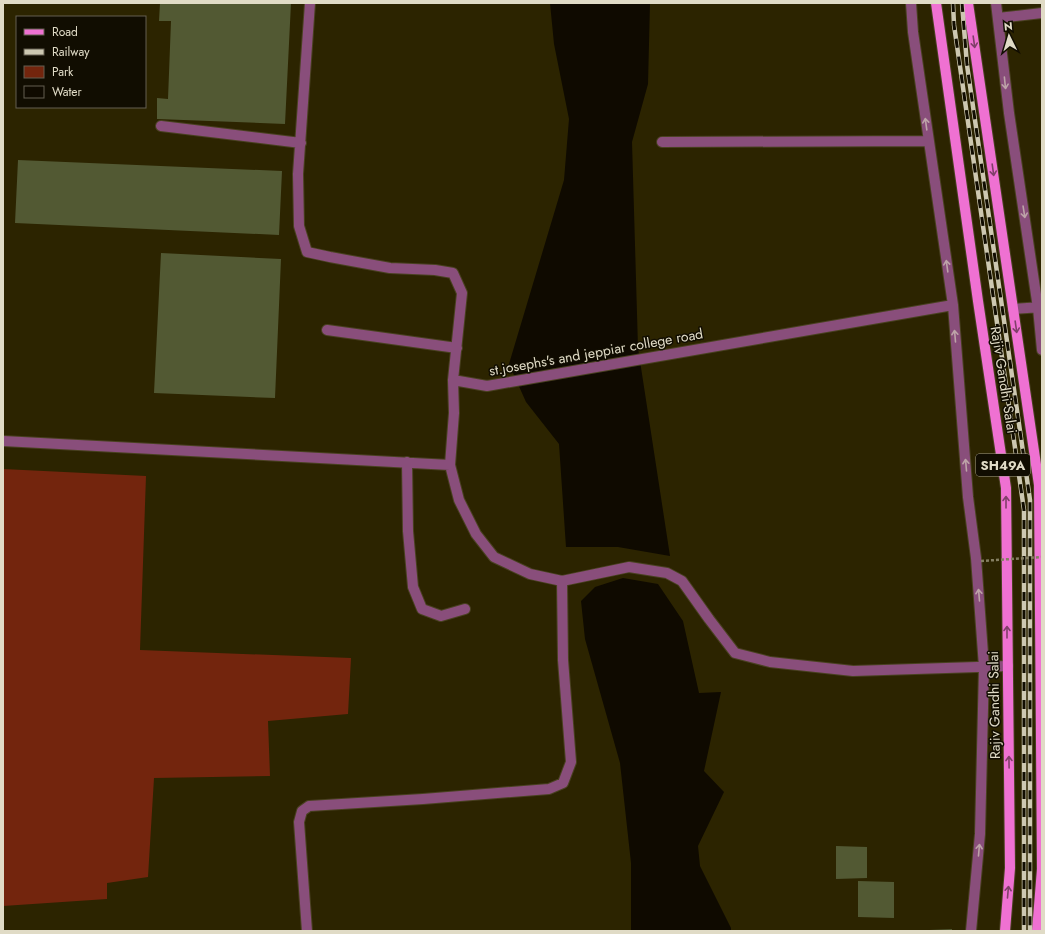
<svg xmlns="http://www.w3.org/2000/svg" width="1045" height="934" viewBox="0 0 1045 934" font-family="Jost,sans-serif">
<style>
.green{fill:#73250d}
.water{fill:#0f0a00}
.building{fill:#525933}
.lines{fill:none;stroke-linecap:round;stroke-linejoin:round}
.minor-casing{stroke:#494120;stroke-width:12}
.major-casing{stroke:#494120;stroke-width:12}
.minor{stroke:#894e7b;stroke-width:10}
.major{stroke:#ef71d2;stroke-width:10}
.rail-casing{stroke:#cdc8b1;stroke-width:4.5}
.rail{stroke:#110d01;stroke-width:3;stroke-dasharray:9;stroke-linecap:butt}
.path-bridge{stroke:#857f62;stroke-width:2.5;stroke-dasharray:3 2;stroke-linecap:butt}
.oneway{stroke:#803f6a}
.oneway2{stroke:#bda3a8}
.labels{text-anchor:middle;dominant-baseline:central;stroke-width:3;stroke-linejoin:round;paint-order:stroke}
.shield{fill:#110d01;stroke:#a29d8b;stroke-width:1}
.shield-label{font-size:13px;font-weight:bold;fill:#e0dbc6}
.street-label{font-size:14px;fill:#e0dbc6;stroke:#110d01}
</style>
<rect width="100%" height="100%" fill="#2c2400"/>
<path class="green" d="M3,469L146,476L140,650L351,658L348,714L268,721L270,776L154,778L148,877L107,883V899L3,906Z"/>
<path class="water" d="M550,3H650L648,84L632,142L638,348L670,556L618,547H566L559,444L526,402L509,364L564,180L569,119L554,44Z
M623,578L658,584L683,621L699,693L721,692L704,771L724,792L698,846L700,866L731,928V931H631V863L620,763L585,639L581,601L595,587Z"/>
<path class="building" d="M160,3H291L285,124L157,119V98L168,99L171,21H159Z
M18,160L282,171L279,235L15,223Z
M161,253L281,259L275,398L154,393Z
M836,846L867,847V878L836,879Z
M858,881L894,882V918L858,917Z
M952,929V931H929V930Z"/>
<g class="lines">
<g class="minor-casing">
<path id="minor" d="M310,3L298,174L299,226L307,252L330,257L390,268L435,270L453,273L462,293L453,380L454,413L450,465L459,500L476,534L494,557L530,574L562,581L629,567L667,573L682,581L709,619L735,653L770,662L853,671L1008,666
M911,3L913,32L953,305L968,497L976,558L984,667L980,834L971,931
M996,3L1009,113L1038,308L1042,350
M998,18L1042,13
M161,126L301,143
M662,142L929,141
M1013,309L1042,307
M327,330L457,348
M453,380L487,386L953,305
M3,441L450,465
M407,462L408,531L413,587L422,609L441,616L465,609
M307,931L299,822L302,811L309,806L423,799L549,789L563,783L571,762L563,660L562,581"/>
</g>
<g class="major-casing">
<path id="major" d="M936,3L978,301L1006,488L1010,868L1005,931
M968,3L1039,485L1042,869L1037,931"/>
</g>
<use href="#minor" class="minor"/>
<use href="#major" class="major"/>
<g class="rail-casing">
<path id="rail" d="M953,3L954,25L1024,510V931
M962,3L967,65L1030,500V931"/>
</g>
<use href="#rail" class="rail"/>
<path class="path-bridge" d="M981,561L1042,557"/>
</g>
<defs><path id="oneway-shaft" d="M-6 0H5M1.5-3L5.5 0L1.5 3" fill="none" stroke-width="1.6" stroke-linecap="round" stroke-linejoin="round"/></defs>
<g class="oneway">
<use href="#oneway-shaft" transform="translate(974 42) rotate(82)"/>
<use href="#oneway-shaft" transform="translate(993 170) rotate(82)"/>
<use href="#oneway-shaft" transform="translate(1016 327) rotate(82)"/>
<use href="#oneway-shaft" transform="translate(1006 502) rotate(-90)"/>
<use href="#oneway-shaft" transform="translate(1007 632) rotate(-90)"/>
<use href="#oneway-shaft" transform="translate(1009 762) rotate(-91)"/>
<use href="#oneway-shaft" transform="translate(1008 892) rotate(-85)"/>
</g>
<g class="oneway2">
<use href="#oneway-shaft" transform="translate(1005 83) rotate(84)"/>
<use href="#oneway-shaft" transform="translate(926 124) rotate(-98)"/>
<use href="#oneway-shaft" transform="translate(1024 212) rotate(81)"/>
<use href="#oneway-shaft" transform="translate(947 266) rotate(-98)"/>
<use href="#oneway-shaft" transform="translate(955 336) rotate(-95)"/>
<use href="#oneway-shaft" transform="translate(966 465) rotate(-95)"/>
<use href="#oneway-shaft" transform="translate(979 595) rotate(-95)"/>
<use href="#oneway-shaft" transform="translate(979 850) rotate(-85)"/>
</g>
<g class="labels">
<rect class="shield" x="976" y="454" width="54" height="22" rx="3"/>
<g class="shield-label">
<text x="1003" y="465">SH49A</text>
</g>
<g class="street-label">
<text transform="translate(596 352) rotate(-10)">st.josephs's and jeppiar college road</text>
<text transform="translate(1004 380) rotate(81)">Rajiv Gandhi Salai</text>
<text transform="translate(994 705) rotate(-91)">Rajiv Gandhi Salai</text>
</g>
</g>
<rect width="1045" height="934" fill="none" stroke="#e0dbc6" stroke-width="8"/>
<rect x="16" y="16" width="130" height="92" fill="#110d01" stroke="#645f50"/>
<rect x="24" y="29" width="20" height="6" fill="#ef71d2" stroke="#645f50"/>
<text x="52" y="36" font-size="12" fill="#e0dbc6">Road</text>
<rect x="24" y="49" width="20" height="6" fill="#cdc8b1" stroke="#645f50"/>
<text x="52" y="56" font-size="12" fill="#e0dbc6">Railway</text>
<rect x="24" y="66" width="20" height="12" fill="#73250d" stroke="#645f50"/>
<text x="52" y="76" font-size="12" fill="#e0dbc6">Park</text>
<rect x="24" y="86" width="20" height="12" fill="#0f0a00" stroke="#645f50"/>
<text x="52" y="96" font-size="12" fill="#e0dbc6">Water</text>
<g transform="translate(1009 36) rotate(355)" stroke="#110d01" stroke-width="3" paint-order="stroke">
<path d="M0-3L7 15L0 10L-7 15Z" fill="#e0dbc6"/>
<text y="-6" font-size="11" font-weight="bold" text-anchor="middle" fill="#e0dbc6">N</text>
</g>
</svg>
